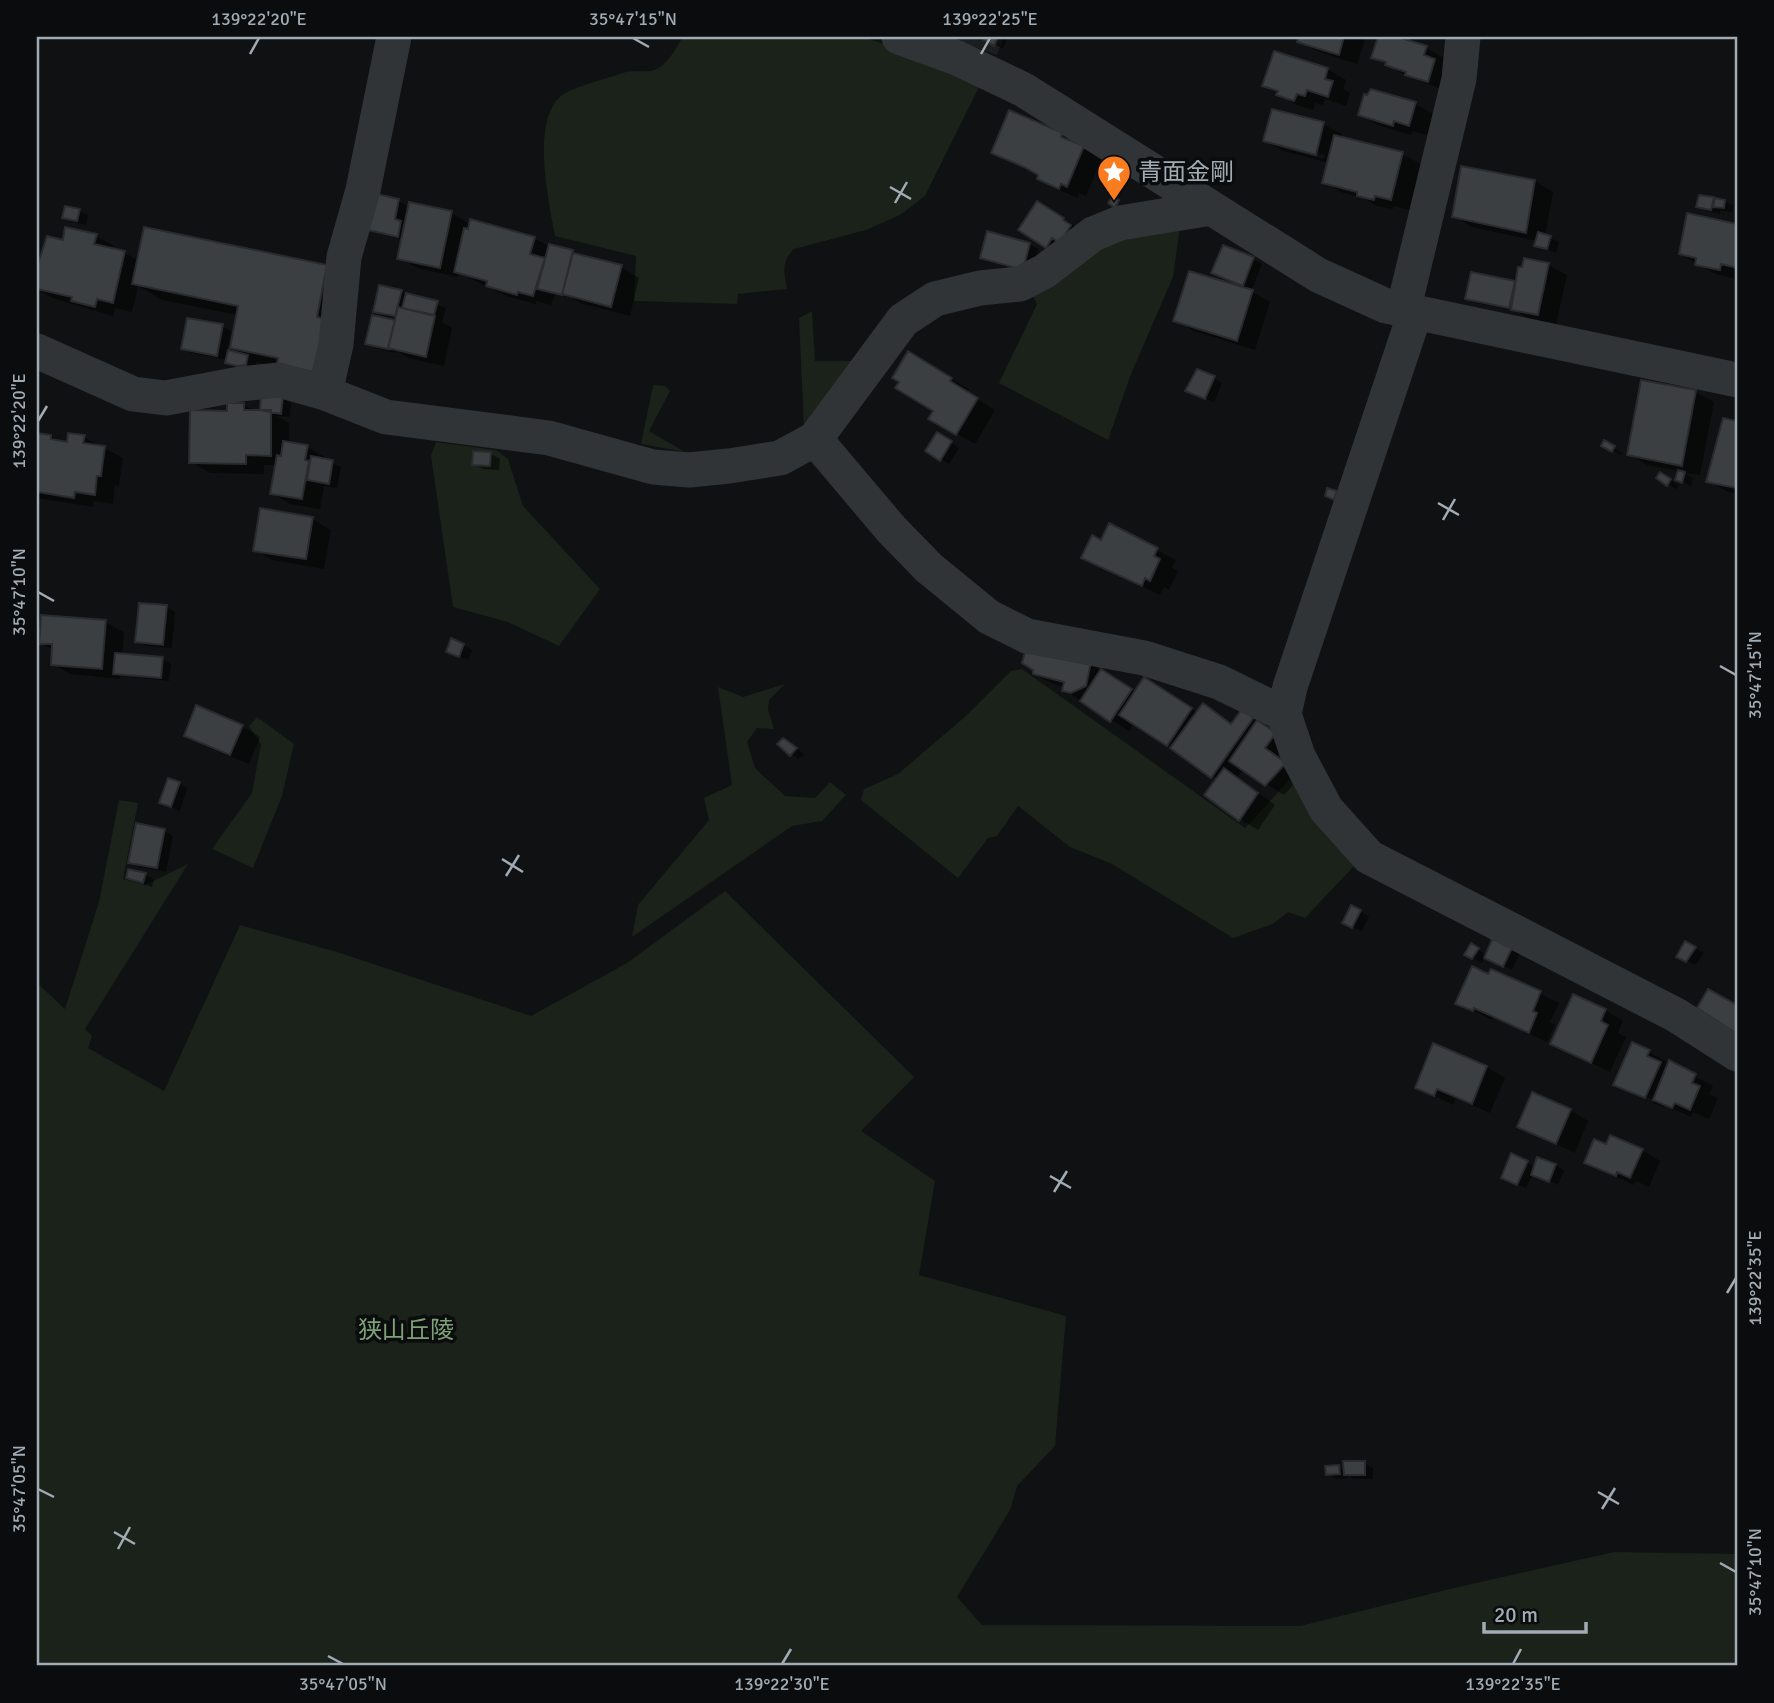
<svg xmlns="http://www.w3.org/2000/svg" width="1774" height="1703" viewBox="0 0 1774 1703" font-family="Signika,'Noto Sans JP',sans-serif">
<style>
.built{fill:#1c1d1f}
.green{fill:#1b221a}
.shadow{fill:#0007;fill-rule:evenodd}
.building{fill:#3c3f42;stroke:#2a2b2e;stroke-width:2}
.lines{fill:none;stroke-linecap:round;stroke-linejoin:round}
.minor{stroke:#313437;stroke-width:35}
.ticks{fill:none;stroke:#a1abb4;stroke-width:2.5}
.labels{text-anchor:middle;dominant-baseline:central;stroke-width:7;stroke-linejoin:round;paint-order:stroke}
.poi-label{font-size:24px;fill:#a1abb4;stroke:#0b0c0d;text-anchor:start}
.park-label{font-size:24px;fill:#7ea076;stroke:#0b0c0d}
.neatline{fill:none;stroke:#a1abb4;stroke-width:2.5}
.ticks-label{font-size:18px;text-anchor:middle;fill:#a1abb4}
</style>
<rect width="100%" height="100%" fill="#101112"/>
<path class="built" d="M945,37H1004L997,55Z"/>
<path class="green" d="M683,37H863L929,59L981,83L925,196L900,215L866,230L794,249C781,262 784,272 787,289L738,294L737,304L634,301L636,256L555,236C549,202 530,120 562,95C571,88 611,77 623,73C632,70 641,72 650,71C666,69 675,49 683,37Z
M1180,226L1173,277L1131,374L1108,440L999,383L1037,304L1032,295L1104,242Z
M812,311L815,361H862L804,428L799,318Z
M653,385L665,386L670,391L649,431L685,452L641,444Z
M436,442L496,450L508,459L523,506L600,589L559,646L508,622L453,607L431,456Z
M1022,669L1245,828L1293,776L1355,865L1305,918L1288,912L1273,924L1233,938L1112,864L1070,847L1018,806L997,836L988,838L958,878L861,800L864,789L898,774L967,715L1011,671Z
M785,684L769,700L768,710L774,729L757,728L747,742L755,768L785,796L815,798L830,782L846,795L822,821L792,826L632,937L638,905L709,820L704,798L732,785L718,687L743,697Z
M257,717L294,744L282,796L253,868L212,849L252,793L261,744L249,726Z
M119,800L138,803L123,879L145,885L188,864L85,1029L92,1036L88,1048L164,1091L240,925L337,952L531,1016L627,963L725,891L914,1077L861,1131L935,1181L919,1275L1066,1316L1055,1446L1017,1486L1010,1510L957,1597L982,1625L1300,1626L1450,1589L1614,1552L1737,1554V1666H37V983L65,1009L99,902Z"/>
<path class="shadow" d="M987,37H1008L1003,49L986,40Z
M1289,37H1366L1357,64L1317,51Z
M1380,37H1392L1426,48L1444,58L1442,65L1453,71L1446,91L1405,75L1373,57Z
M1571,37H1600L1599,40Z
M1327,69L1346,80L1343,89L1350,93L1346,106L1325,99L1323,105L1315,103L1313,110L1297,105L1264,86Z
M1367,97L1415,104L1433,114L1427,135L1413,131L1411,135L1378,125L1360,114Z
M1323,124L1342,134L1340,139L1402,154L1421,164L1410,210L1394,206L1393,209L1377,206L1364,198L1343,193L1324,182L1329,163L1284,151L1265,141ZM1283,145L1325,155L1324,159L1283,148Z
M1062,134L1102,158L1086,196L1079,193L1078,198L1057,189L1039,178L1040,176L993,152Z
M1462,168L1535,181L1553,192L1545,236L1559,242L1556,253L1536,245L1537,241L1472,227L1454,216Z
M378,196L399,201L409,207L451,213L470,224L534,238L550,247L573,251L582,257L621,267L639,278L630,316L582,304L571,297L555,295L551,305L536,301V304L506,296L459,273L458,277L417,268L399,258L403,240L379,234L370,229Z
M1700,197L1725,201L1733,206L1732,212L1720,210V214L1707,211L1698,206Z
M79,211L88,215L86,225L73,222L64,217Z
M1055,214L1081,230L1065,257L1021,230Z
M1688,216L1737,226V279L1715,274L1680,254Z
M145,229L354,283L289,369L256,362L255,369L236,367L227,362L228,360L191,353L183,348L222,326L231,331L227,352L243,355L232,347L238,315L162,300L138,286L132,312L115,308L113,316L52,298L37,289V275L42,251L45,252L64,242L96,236L114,246L113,250L125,253L139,261Z
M1029,244L1038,249L1030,273L990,262L982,257Z
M1253,259L1262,264L1251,291L1270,302L1255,350L1194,331L1175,320L1246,290L1247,287L1222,277Z
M1548,265L1567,275L1556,325L1531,320L1516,311L1476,303L1467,298L1514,282L1517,284Z
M401,292L446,308L442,322L452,328L444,366L408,358L397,351L396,353L376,348L367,343L396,322V318L386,317L375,311Z
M908,354L969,389L967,393L995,410L975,444L931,419L935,410Z
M1214,378L1222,383L1214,402L1196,395Z
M1695,392L1714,402L1700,475L1683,473L1693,478L1691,486L1677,479L1679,471L1647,465L1629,454Z
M282,398L291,403L290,417L277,416L289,423V444L307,447L325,457V460L341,467L337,488L324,486L320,509L290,504L272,493L277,465H264V474L210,473L191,462L229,412L244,405L257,412Z
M1724,420L1737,423V494L1726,491L1708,481Z
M938,434L959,448L949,464L941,459Z
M37,435L51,436L63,443L84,437L123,458L119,486L115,485L113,504L93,501V507L37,498Z
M1605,443L1622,453L1621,455L1603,445Z
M475,453L491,454L500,459L499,470L483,469L474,464Z
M1658,477L1669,479L1679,486L1676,489Z
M312,519L331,530L324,569L273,560L255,550Z
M1110,526L1176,560L1172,568L1178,571L1169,590L1164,587L1160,595L1083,558L1102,542Z
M166,607L175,612L172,648L146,646L137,641Z
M105,622L124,632L122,655L162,659L171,664L169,681L120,676V679L71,674L52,664L54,650L40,643Z
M463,645L472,650L468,660L457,656Z
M1090,664L1136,692L1162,690L1198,713L1203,705L1233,724L1243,711L1272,729L1303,774L1284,795L1243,769L1237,778L1275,805L1258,830L1240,819L1218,779L1171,747L1134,723L1129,731L1064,690L1065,687L1053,684L1034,674Z
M242,726L260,737L249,764L204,746L186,735Z
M792,745L804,754L799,759L791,754Z
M179,783L187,788L180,811L161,802Z
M165,831L173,836L166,872L139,867L130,862Z
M145,875L154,879L152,887L128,878Z
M1351,907L1369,916L1362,931L1352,927Z
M1494,940L1520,953L1512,970L1485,956L1482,963L1467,955L1472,946L1487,955Z
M1686,943L1704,953L1695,965L1678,956Z
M1492,971L1559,1003L1550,1022L1555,1025L1547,1042L1493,1017L1492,1020L1458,1003L1489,976Z
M1605,1010L1623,1021L1618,1033L1626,1037L1610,1072L1552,1044Z
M1633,1044L1713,1086L1709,1094L1718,1098L1709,1119L1693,1112L1691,1117L1665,1105L1664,1107L1653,1103L1654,1100L1632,1091V1093L1616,1084Z
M1434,1046L1487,1067L1505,1078L1490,1113L1456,1098L1453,1105L1417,1087Z
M1570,1110L1588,1121L1575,1153L1519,1126Z
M1607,1146L1642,1150L1660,1161L1649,1187L1636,1181L1634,1185L1586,1162Z
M1512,1155L1535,1167L1555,1165L1564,1170L1558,1185L1533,1174L1526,1188L1511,1182Z
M1364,1463L1373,1468V1479H1354L1348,1475V1478L1336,1479L1327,1474L1339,1467L1345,1470Z"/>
<path class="building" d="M985,37H998L994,46L983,40Z
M1292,37H1344L1339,55L1297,42L1298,39Z
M1378,37H1398L1427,46L1424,55L1435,59L1428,82L1405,75L1406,72L1385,65L1386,62L1371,58Z
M1274,51L1328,68L1325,79L1333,81L1328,97L1307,90L1305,96L1297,94L1294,101L1276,95L1278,91L1262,86Z
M1371,89L1416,102L1409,126L1394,121L1393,126L1358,115L1364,94L1367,95Z
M1272,109L1324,122L1316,155L1263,141Z
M1009,110L1063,133L1061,137L1084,146L1067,187L1061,184L1059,189L1037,179L1038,175L1024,167L991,153Z
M1334,135L1403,152L1391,200L1375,196L1374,200L1357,196V192L1322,183Z
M1461,166L1535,180L1526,233L1452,217Z
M376,194L399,199L395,219L401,221L398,237L368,230Z
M1699,195L1714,197L1711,210L1696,207Z
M1113,196L1119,200L1115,208L1108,203Z
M1715,198L1725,200L1724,208L1713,207Z
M1037,201L1064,218L1063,220L1071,225L1060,243L1052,238L1046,248L1018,230Z
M409,202L452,211L440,268L397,259Z
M65,206L80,209L77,221L62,218Z
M1687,213L1737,224V268L1721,264L1720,270L1695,265L1696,258L1679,254Z
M470,219L535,237L530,254L545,258L533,296L518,292L517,295L486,286L487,281L454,272L464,228L468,229Z
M65,227L97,234L94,244L125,251L113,303L97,299L95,307L71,301L72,297L37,289V267L47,236L63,240Z
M144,227L327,265L317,317L325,319L315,372L277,365L278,358L230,348L238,306L132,284Z
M987,231L1030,243L1024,266L1020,269L980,258Z
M1538,232L1551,236L1547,249L1534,246Z
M549,244L573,250L562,295L537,289Z
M1223,245L1254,257L1243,286L1211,273Z
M573,253L622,265L611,307L562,294Z
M1524,258L1549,263L1538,315L1511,310L1518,267H1522Z
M1189,271L1253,290L1237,341L1173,321Z
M1471,272L1515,281L1509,308L1465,299Z
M379,285L402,290L395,316L373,312Z
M406,293L438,301L434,315L402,308Z
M398,307L435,316L426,357L388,348Z
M372,315L395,320L388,349L365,344Z
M187,318L223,324L217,356L181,349Z
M228,350L248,355L246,365L237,366L225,363Z
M908,351L952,378L950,381L978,398L956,435L928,419L933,411L895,388L899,382L892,378Z
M1197,369L1215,376L1205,399L1185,391Z
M1641,380L1696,390L1682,466L1627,455Z
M261,394L283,397L281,414L260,410Z
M227,403H244V410H271V456L246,455V464L189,463L190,410L227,411Z
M1723,418L1737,421V488L1706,482Z
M937,432L952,441L940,461L925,451Z
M37,433L51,435V439L67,442L68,433L85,435L83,443L105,446L101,476H97L95,495L75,492L74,498L37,492Z
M1604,440L1615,446L1612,452L1601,446Z
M283,441L308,445L305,460L309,461L302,499L270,494L277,455L281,456Z
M473,451L491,452L490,466L472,465Z
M311,456L333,460L329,484L307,480Z
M1678,470L1685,472L1682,483L1675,480Z
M1660,472L1671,479L1667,486L1656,478Z
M1327,488L1337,491L1334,500L1325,496Z
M260,508L313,517L306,559L253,551Z
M1109,523L1158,548L1154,556L1160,559L1150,581L1145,578L1142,586L1081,558L1092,535L1101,540Z
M139,603L167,605L163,645L135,642Z
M41,615L106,620L102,669L51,665L52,644H39Z
M451,638L464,644L459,657L446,652Z
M1026,648L1091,662L1086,686L1071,693L1062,691L1064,682L1033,674V670L1022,663Z
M115,653L163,657L161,678L113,674Z
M1101,669L1132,689L1110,722L1080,701Z
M1144,677L1192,708L1167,746L1119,715Z
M1203,703L1231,724L1242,709L1254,717L1211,778L1170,748Z
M196,705L243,725L230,755L184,736Z
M1257,720L1276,733L1265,748L1286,763L1265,786L1229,761Z
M783,738L797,748L790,756L777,744Z
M1224,768L1258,793L1239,821L1204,795Z
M168,778L180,782L171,807L159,803Z
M136,823L165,829L157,868L128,863Z
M128,869L146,873L143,883L126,878Z
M1351,905L1361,910L1352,928L1342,923Z
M1493,937L1513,946L1503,967L1484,958Z
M1685,941L1696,947L1686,962L1676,957Z
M1471,943L1479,948L1472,959L1464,955Z
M1472,966L1488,974L1491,969L1541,991L1533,1011L1537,1013L1529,1033L1474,1008L1473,1011L1455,1004Z
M1708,989L1737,1005V1034L1697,1008Z
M1573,994L1606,1009L1601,1021L1608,1025L1591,1063L1550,1044Z
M1632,1042L1650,1050L1647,1056L1661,1062L1645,1098L1613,1085Z
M1433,1043L1487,1066L1472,1104L1437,1089L1434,1096L1415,1088Z
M1669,1060L1696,1074L1692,1083L1700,1086L1690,1110L1675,1103L1672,1108L1653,1100Z
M1532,1092L1571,1109L1556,1144L1517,1127Z
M1610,1135L1643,1149L1630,1178L1617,1172L1616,1176L1584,1163L1594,1139L1606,1144Z
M1511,1153L1528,1161L1517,1185L1501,1178Z
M1537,1157L1556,1164L1549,1182L1531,1175Z
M1343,1461H1365V1475H1344Z
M1339,1465L1340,1474L1326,1475L1325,1466Z"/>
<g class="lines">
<path class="minor" d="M899,37L957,58L1024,90L1318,275L1386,306L1737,380
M1403,311L1459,79L1463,37
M1415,313L1290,687L1284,714L1298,756L1326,809L1369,857L1676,1015L1737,1054
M37,351L133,394L166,398L240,384L279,380L325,393L386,417L549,438L653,467L689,470L729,466L780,458L815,439L903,320L935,299L980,288L1020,284L1045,271L1093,234L1120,223L1211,208
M325,393L336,344L344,257L363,190L394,37
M815,439L891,529L929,568L989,617L1027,636L1144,658L1219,682L1284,714"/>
</g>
<path class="ticks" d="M633,38L649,47M250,54L259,38M981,54L990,38M890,187L911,199M895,203L907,182M38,421L47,406M1438,503L1459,515M1443,520L1455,499M38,592L54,601M1720,666L1736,675M502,859L523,872M506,876L519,855M1050,1176L1071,1188M1054,1192L1067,1171M1727,1293L1736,1278M38,1489L54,1497M1598,1492L1619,1504M1602,1509L1615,1488M114,1532L135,1544M118,1549L130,1527M1720,1563L1736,1572M328,1656L343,1664M782,1664L791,1649M1513,1664L1521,1649"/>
<defs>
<g id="sight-pin" transform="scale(1.75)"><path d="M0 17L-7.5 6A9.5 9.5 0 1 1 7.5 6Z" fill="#fb7c1f" stroke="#0b0c0d"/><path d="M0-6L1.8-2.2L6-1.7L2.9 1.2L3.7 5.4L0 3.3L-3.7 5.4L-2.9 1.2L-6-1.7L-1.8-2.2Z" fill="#fff"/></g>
</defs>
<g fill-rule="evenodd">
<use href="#sight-pin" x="1114" y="172"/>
</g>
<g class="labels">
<g class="poi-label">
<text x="1138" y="172">青面金剛</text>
</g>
<g class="park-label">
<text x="406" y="1330">狭山丘陵</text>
</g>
</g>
<rect width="1774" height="1703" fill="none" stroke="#0b0c0d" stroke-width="77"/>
<path d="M1484 1622v10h102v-10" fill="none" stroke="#a1abb4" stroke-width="3.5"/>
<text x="1494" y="1622" font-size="21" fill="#a1abb4" stroke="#0b0c0d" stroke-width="5" paint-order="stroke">20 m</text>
<rect x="38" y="38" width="1698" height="1626" class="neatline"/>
<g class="ticks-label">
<text x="259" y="25">139°22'20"E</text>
<text x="633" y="25">35°47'15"N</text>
<text x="990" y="25">139°22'25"E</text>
<text transform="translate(19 421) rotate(-90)" y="6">139°22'20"E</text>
<text transform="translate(19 592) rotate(-90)" y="6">35°47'10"N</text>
<text transform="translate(1755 675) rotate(-90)" y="6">35°47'15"N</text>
<text transform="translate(1755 1278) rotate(-90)" y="6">139°22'35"E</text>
<text transform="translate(19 1489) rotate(-90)" y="6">35°47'05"N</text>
<text transform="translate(1755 1572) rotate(-90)" y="6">35°47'10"N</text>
<text x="343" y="1690">35°47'05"N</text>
<text x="782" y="1690">139°22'30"E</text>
<text x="1513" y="1690">139°22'35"E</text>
</g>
</svg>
